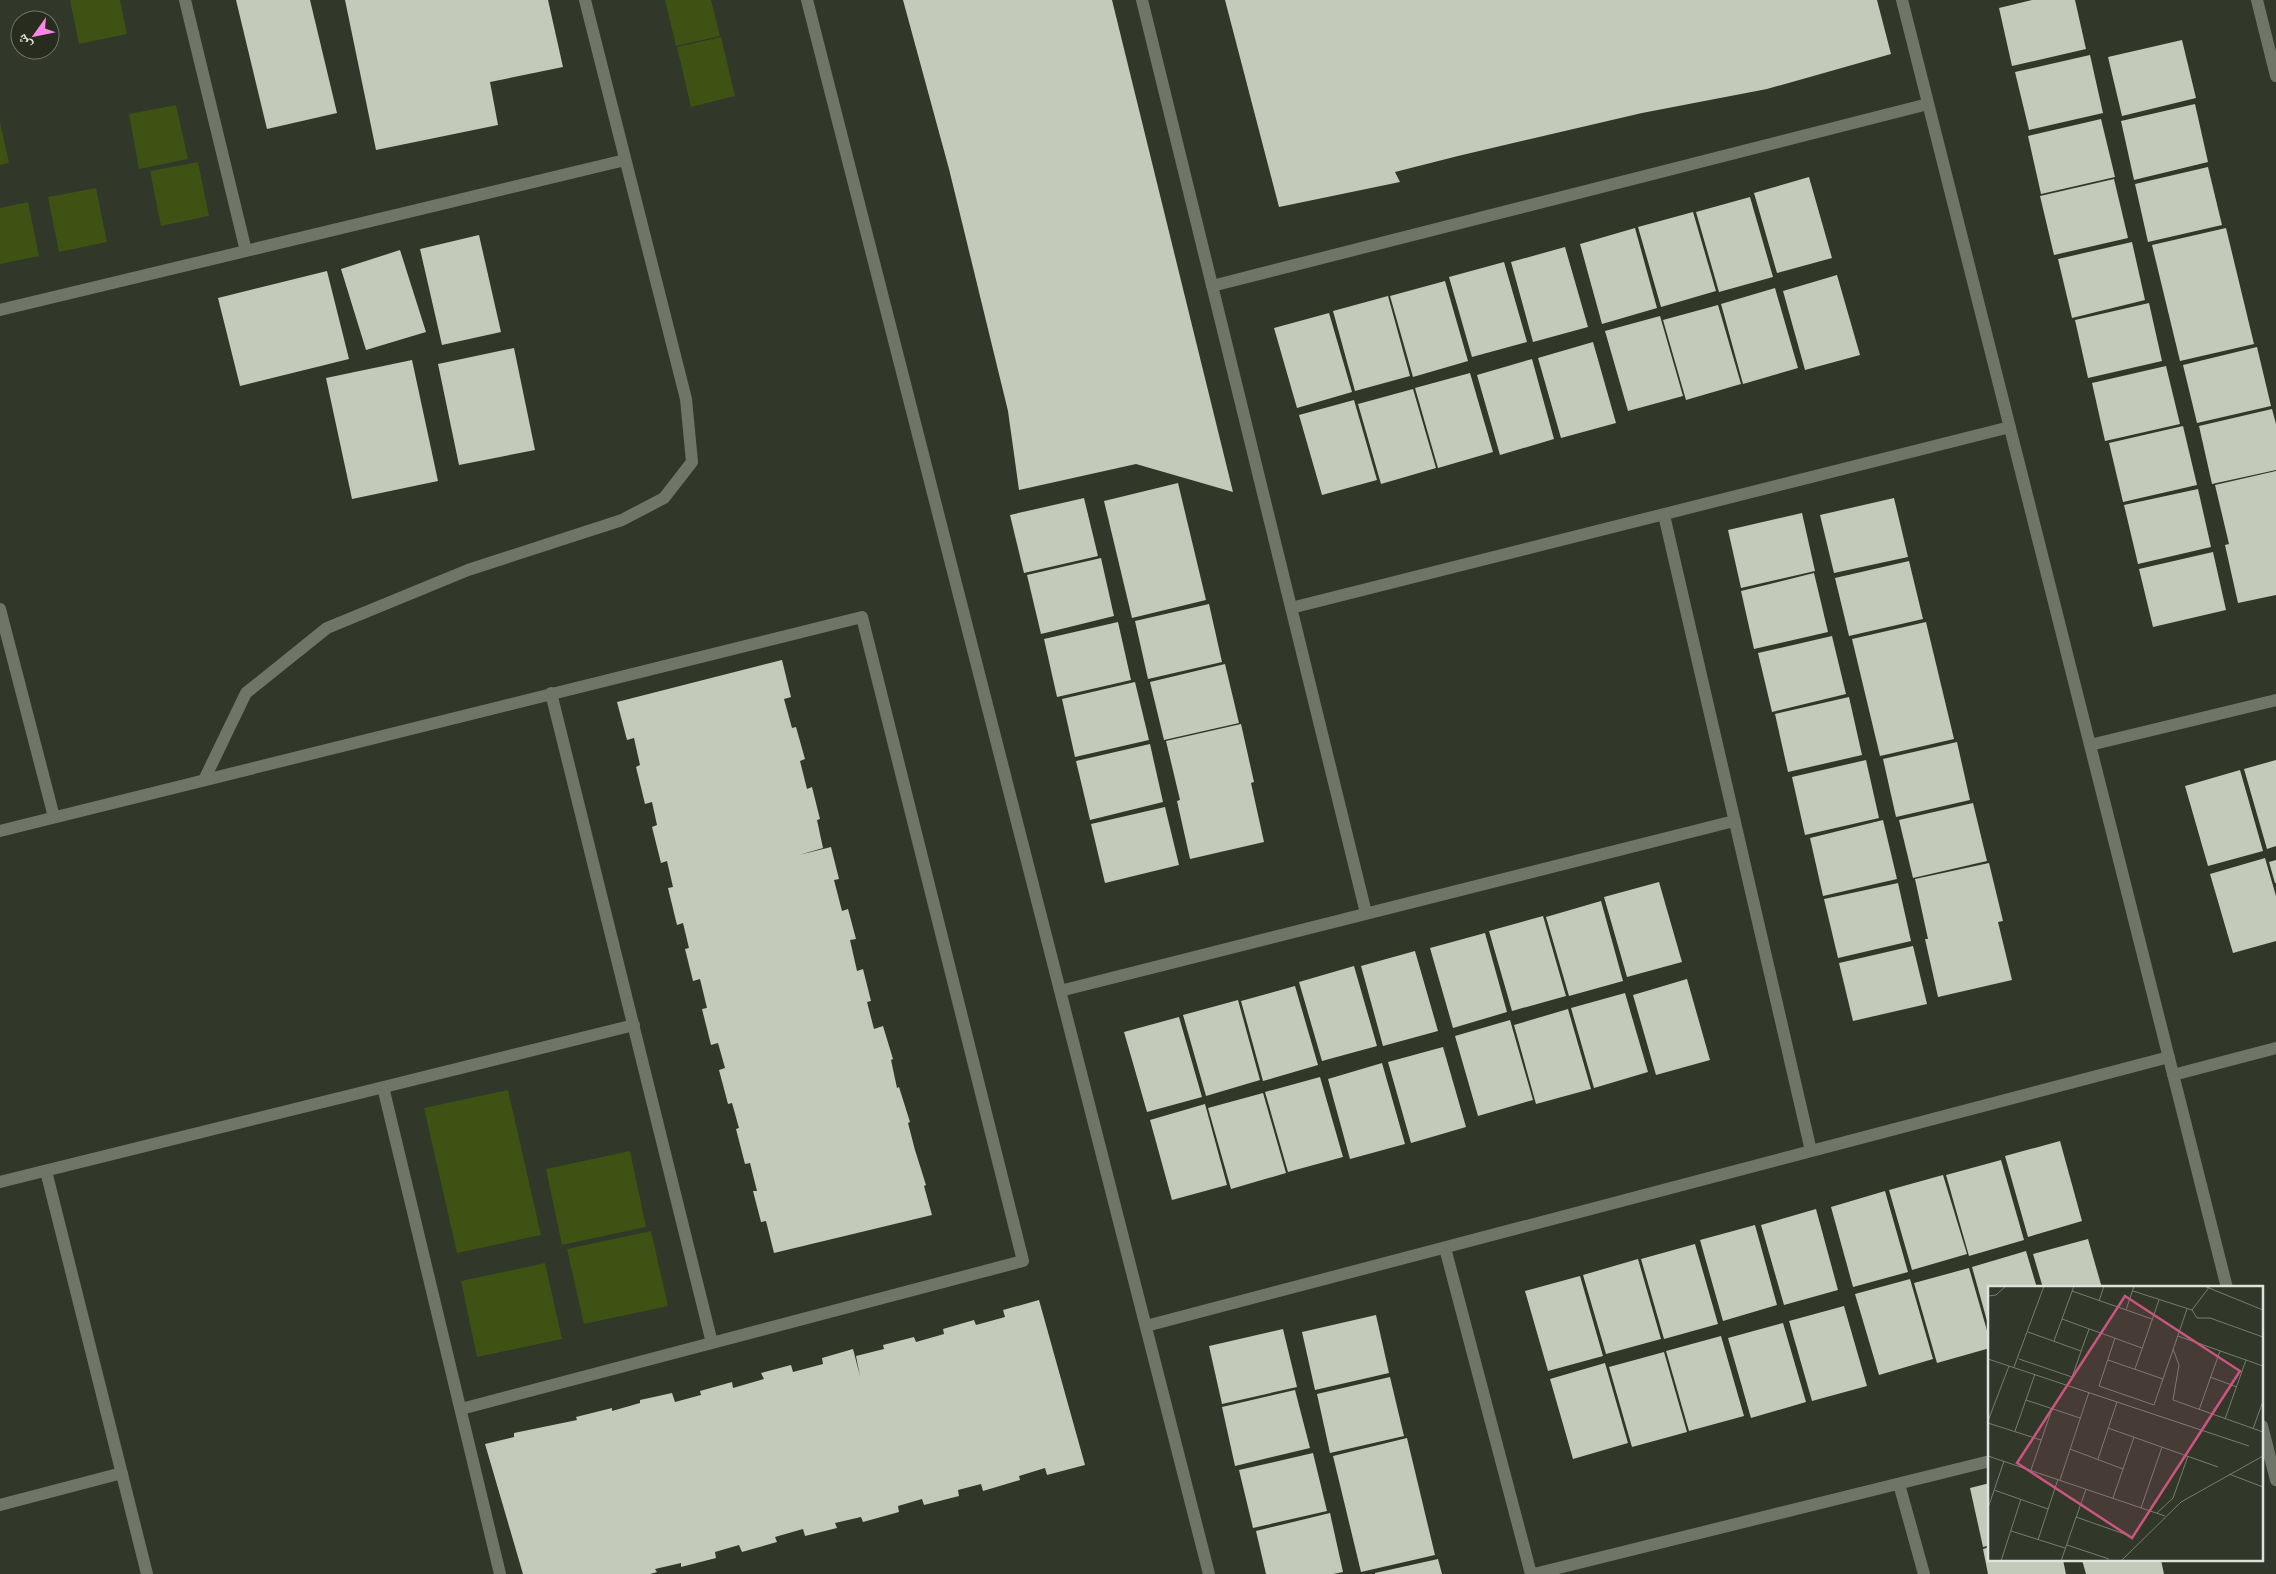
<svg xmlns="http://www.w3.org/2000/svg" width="2276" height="1574" viewBox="0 0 2276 1574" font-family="Manrope,'Noto Naskh Arabic',sans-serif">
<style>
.green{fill:#3d5213}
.building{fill:#c3cab9}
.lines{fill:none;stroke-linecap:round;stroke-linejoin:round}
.minor{stroke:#6f7667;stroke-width:12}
.inset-road{fill:none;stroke:#777c70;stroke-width:1}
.view{fill:#cb5581;fill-opacity:0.15;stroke:#cb5581;stroke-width:2.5}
.inset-edge{fill:none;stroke:#e0e3db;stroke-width:2.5}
</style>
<rect width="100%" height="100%" fill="#313729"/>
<path class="green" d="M70,0H120L127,34L79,44Z
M665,0H711L720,36L676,46Z
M721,37L735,96L691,107L677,47Z
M176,105L188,159L139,169L129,114Z
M0,122L9,163L0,165Z
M198,162L209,216L161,226L150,171Z
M96,188L107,242L59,252L48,197Z
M28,202L39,256L0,264V208Z
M508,1090L541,1235L457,1253L424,1108Z
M630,1151L646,1227L562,1245L546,1169Z
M651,1231L668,1306L584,1324L567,1249Z
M545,1263L562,1339L477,1357L461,1281Z"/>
<path class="building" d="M236,0H310L337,113L267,129Z
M345,0H548L563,67L490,82L498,125L376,150Z
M903,0H1112L1233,492L1136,464L1019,490L1008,411L949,169Z
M1225,0H1877L1891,54L1767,89L1642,113L1458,156L1395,172L1400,182L1279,207Z
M2032,0H2075L2086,49L2012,66L1999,8Z
M2182,40L2196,98L2122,116L2108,57Z
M2090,55L2103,113L2029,130L2015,72Z
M2195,104L2208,162L2134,180L2121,121Z
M2101,119L2115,177L2041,194L2028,136Z
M2208,167L2222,225L2148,242L2135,184Z
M1809,177L1832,258L1777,273L1754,193Z
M2114,179L2128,238L2054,255L2040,196Z
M1750,197L1773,277L1719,292L1696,212Z
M1693,212L1716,291L1661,307L1638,227Z
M1635,228L1657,308L1602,324L1580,244Z
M2226,228L2254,344L2180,361L2152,245Z
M479,235L501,332L442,345L420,249Z
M2132,242L2145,300L2072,318L2058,259Z
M1565,247L1588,327L1533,342L1511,262Z
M400,250L426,332L366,350L341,269Z
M1504,262L1527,342L1472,357L1449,277Z
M327,271L349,359L240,386L218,298Z
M1837,275L1860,355L1805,370L1783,291Z
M1445,281L1468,361L1413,377L1390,296Z
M1775,288L1798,368L1743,384L1721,304Z
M1388,296L1410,376L1355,391L1333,311Z
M2149,303L2162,361L2088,378L2075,320Z
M1718,305L1741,384L1686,400L1663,320Z
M1329,313L1352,392L1297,408L1274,328Z
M1660,316L1683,396L1628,411L1605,331Z
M1593,342L1616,423L1561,438L1538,358Z
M2257,347L2271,406L2197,423L2183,365Z
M514,348L535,450L459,465L438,364Z
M1532,359L1554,439L1500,455L1477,375Z
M412,360L438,481L352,499L326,378Z
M2166,366L2180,424L2105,441L2092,383Z
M1470,373L1493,452L1438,468L1415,388Z
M1413,389L1436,468L1381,484L1358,404Z
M1354,400L1377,480L1322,495L1299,415Z
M2272,409L2276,424V470L2212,484L2199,426Z
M2183,426L2197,485L2123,502L2109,443Z
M2276,471V595L2238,603L2225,545L2229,544L2215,485Z
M1178,483L1206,600L1132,618L1104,501Z
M2198,489L2211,547L2138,564L2124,505Z
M1084,498L1098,556L1024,573L1010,515Z
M1894,498L1908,557L1834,573L1820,515Z
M1802,513L1815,571L1741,588L1728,530Z
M2213,552L2226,610L2153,627L2139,569Z
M1101,558L1114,616L1041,634L1027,575Z
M1909,561L1923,619L1849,636L1835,578Z
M1814,573L1828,632L1754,649L1741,591Z
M1209,604L1222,662L1148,679L1135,621Z
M1118,622L1131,680L1057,697L1044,639Z
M1926,622L1954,739L1880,756L1852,639Z
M1832,636L1846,694L1772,712L1758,653Z
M782,660L791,697L784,699L792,728L796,727L805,759L800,761L807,789L812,787L820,819L817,820L823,848L799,855L831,847L839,879L834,880L842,911L848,909L856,939L850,940L857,971L863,969L871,1001L867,1002L874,1029L883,1026L893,1059L891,1060L897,1088L899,1087L910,1122L908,1123L915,1150L926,1185L924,1186L932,1215L774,1253L766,1221L761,1222L753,1191H757L750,1163L745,1164L736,1129L739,1128L732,1103L728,1104L719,1070L725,1068L718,1043L711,1045L702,1009L707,1008L700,979L693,981L685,949L689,948L683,923L677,925L668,888L673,887L667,861L661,863L652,827L657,825L652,802L645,804L636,767L640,765L634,738L627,740L617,702Z
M1225,664L1239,723L1164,740L1150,682Z
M1135,682L1149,740L1075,757L1062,699Z
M1849,697L1862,755L1788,772L1775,714Z
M1241,724L1254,782L1251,783L1264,842L1190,859L1177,801L1180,800L1166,741Z
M1957,742L1970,800L1896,817L1883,759Z
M1150,744L1163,802L1090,820L1076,761Z
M1866,760L1879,818L1805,835L1792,777Z
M2276,760V846L2267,849L2244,769Z
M2240,770L2263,851L2208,866L2185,786Z
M1973,803L1987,861L1913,878L1899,820Z
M1165,807L1179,865L1105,883L1091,824Z
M1883,820L1897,879L1823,896L1810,838Z
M2265,858L2276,896V941L2233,953L2210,874Z
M2276,860V883H2275L2269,862Z
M1989,863L2003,921L1998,922L2012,980L1938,997L1925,939H1928L1915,879Z
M1659,882L1682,962L1627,977L1604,897Z
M1898,883L1911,941L1838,958L1824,899Z
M1601,901L1623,981L1569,996L1546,917Z
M1543,916L1566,996L1512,1011L1489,931Z
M1485,933L1507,1012L1453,1028L1430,948Z
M1913,946L1927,1004L1853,1021L1839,963Z
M1415,951L1438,1031L1383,1046L1361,966Z
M1354,966L1377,1046L1322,1061L1299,982Z
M1687,979L1710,1060L1656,1075L1633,995Z
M1295,986L1318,1065L1263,1081L1241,1001Z
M1625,993L1648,1072L1594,1088L1571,1008Z
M1238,1000L1260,1080L1206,1096L1183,1015Z
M1568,1009L1591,1089L1536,1104L1514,1025Z
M1179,1017L1202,1097L1147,1112L1124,1032Z
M1510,1020L1533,1100L1478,1116L1455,1036Z
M1443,1047L1466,1127L1411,1143L1388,1062Z
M1382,1063L1405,1144L1350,1159L1328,1079Z
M1320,1077L1343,1157L1288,1172L1265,1092Z
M1263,1093L1286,1173L1231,1189L1208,1108Z
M1205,1104L1227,1185L1172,1200L1150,1120Z
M2060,1141L2082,1221L2028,1237L2005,1156Z
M2001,1160L2024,1240L1969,1256L1946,1175Z
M1943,1175L1967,1254L1912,1270L1889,1190Z
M1885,1191L1908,1272L1853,1287L1831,1207Z
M1816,1209L1838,1290L1784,1305L1761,1225Z
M1755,1225L1777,1305L1723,1321L1700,1240Z
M2088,1239L2102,1288H2043L2033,1254Z
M1695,1244L1718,1324L1664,1339L1641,1259Z
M2026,1251L2037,1288H1990L1989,1328L1972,1267Z
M1638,1259L1661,1339L1606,1354L1583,1275Z
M1969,1268L1990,1341V1348L1937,1363L1914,1283Z
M1580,1276L1603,1356L1548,1371L1525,1291Z
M1910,1279L1933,1359L1879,1375L1855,1294Z
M1039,1300L1085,1465L1047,1475L1045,1468L1019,1476L1020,1480L983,1491L981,1484L958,1490L959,1496L924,1505L922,1499L898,1506L899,1512L863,1522L861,1517L835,1523L837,1528L805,1536L803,1529L775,1537L777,1542L742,1552L739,1545L715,1552L716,1558L681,1567V1563L655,1569L657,1572L650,1574H523L485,1444L514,1437V1433L577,1420L576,1417L612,1408V1411L640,1403V1400L672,1393L675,1402L701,1395L700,1391L732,1382L733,1388L764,1379L761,1373L791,1365L793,1372L823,1364L822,1358L853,1349L860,1376L856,1356L884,1349L883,1345L914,1337L916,1342L944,1334L943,1329L974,1320L976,1325L1005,1317L1003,1310Z
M1844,1306L1867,1386L1812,1401L1789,1321Z
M1376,1315L1389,1373L1315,1390L1302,1332Z
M1783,1323L1806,1402L1751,1418L1728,1338Z
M1283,1329L1297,1387L1222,1404L1209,1346Z
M1721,1336L1744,1416L1689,1431L1666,1351Z
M1664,1352L1687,1432L1632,1447L1609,1367Z
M1605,1363L1628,1443L1573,1459L1550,1379Z
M1390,1377L1404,1436L1330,1453L1317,1394Z
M1295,1390L1310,1448L1235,1466L1222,1407Z
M1407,1438L1435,1555L1361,1572L1333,1456Z
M1313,1453L1327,1511L1253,1528L1239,1470Z
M1990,1483V1545L1983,1547L1970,1488Z
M1330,1513L1343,1572L1333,1574H1266L1256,1531Z
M1990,1547V1560H2063L2066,1574H1988L1983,1549Z
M1438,1559L1442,1574H1375V1573Z
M2082,1560H2161L2164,1574H2086Z"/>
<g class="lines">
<path class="minor" d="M185,0L246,251
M807,0L1209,1574
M1142,0L1366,913
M1902,0L2227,1288
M2257,0L2276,76
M1212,286L1928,104
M0,310L625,160
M1664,515L1811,1151
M1291,608L2010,427
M0,609L54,817
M551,693L712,1343
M2090,745L2276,700
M204,780L246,693L327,628L468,570L622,520L664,498L692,462L686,399L585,0
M0,831L862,617L1023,1261L461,1409
M1060,991L1734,821
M2173,1075L2276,1048
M383,1087L500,1574
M46,1171L147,1574
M0,1182L634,1025
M1445,1248L1531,1574
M1146,1326L2169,1057
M2262,1426L2276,1480
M1899,1484L1924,1574
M0,1505L122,1473
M1534,1574L1990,1461"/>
</g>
<g transform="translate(1988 1286)">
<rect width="275" height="275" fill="#313729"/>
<path class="inset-road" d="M216,0L275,24M84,5L164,33M145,5L204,24L209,32H222L275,51M0,10L8,9L18,0M111,15L116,0M138,24L146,0M204,24L222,0M74,33L154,62M40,46L93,65M190,50L275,80M127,52L111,100L166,119L199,23M66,55L86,0M185,63L191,79L185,114L275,146M0,73L261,160M31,73L84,91L101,43M120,74L175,93M26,81L56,0M147,83L171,14M222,91L249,101M38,114L92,132M211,124L232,65M237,133L258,74M0,135L21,80M0,137L53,154M120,142L230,181M265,143L275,115M27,145L47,88M82,163L135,183M0,170L177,230M110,173L129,116M43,184L64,123M241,188L275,201M72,194L101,106M6,204L60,223M125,212L146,151M0,222L16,175M153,222L174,161M169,227L185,212L200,170M88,231L145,251M23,245L77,262M50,254L70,193M79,259L121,273M13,275L33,213M73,275L98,203M133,275L193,216L275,170"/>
<path class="view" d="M137,10L252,85L144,252L29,177Z"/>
<rect width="275" height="275" class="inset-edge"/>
</g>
<g transform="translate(35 35) rotate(237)"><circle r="24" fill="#272c1f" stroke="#71756a"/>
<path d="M0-4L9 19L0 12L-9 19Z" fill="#fd86e2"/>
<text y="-8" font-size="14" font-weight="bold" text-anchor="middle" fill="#e0e3db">ش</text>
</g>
</svg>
